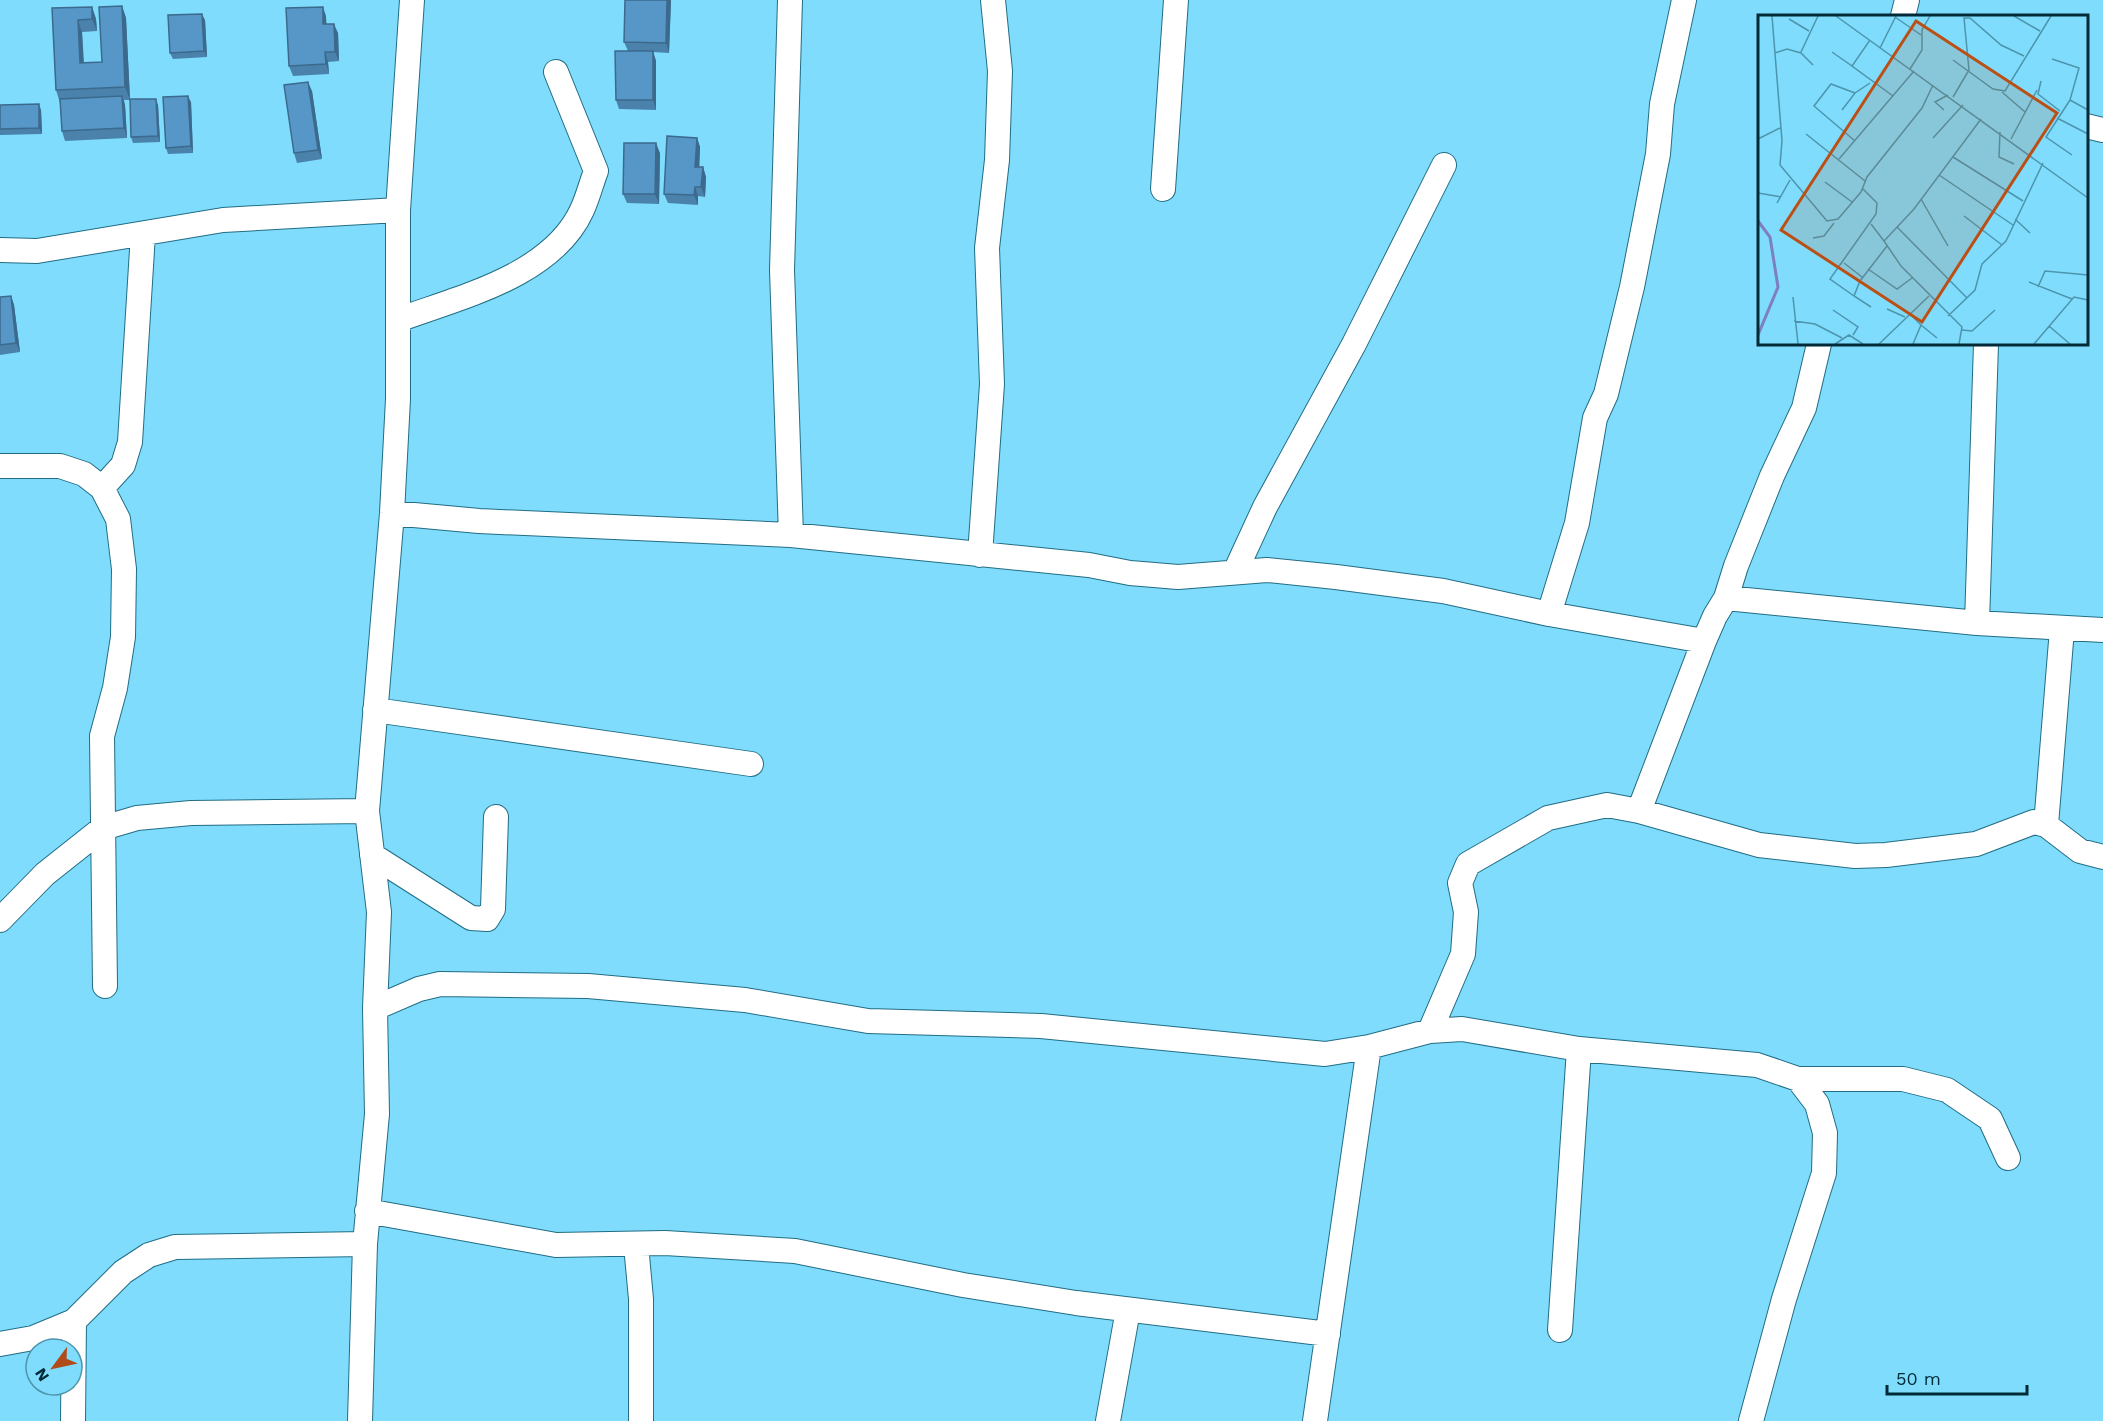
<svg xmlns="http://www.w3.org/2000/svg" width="2103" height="1421" viewBox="0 0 2103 1421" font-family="'Work Sans',sans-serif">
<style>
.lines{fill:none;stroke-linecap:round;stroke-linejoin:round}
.minor-casing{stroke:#226d84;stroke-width:26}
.minor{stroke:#fff;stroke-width:24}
.wall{fill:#4a82ac}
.shaded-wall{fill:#3c6a8c}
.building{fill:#5697c8;stroke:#3c6a8c;stroke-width:1.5}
.inset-river{fill:none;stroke:#7e7ec2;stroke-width:3}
.inset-road{fill:none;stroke:#4c95ad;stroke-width:1.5}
.view{fill:#ba5015;fill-opacity:0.15;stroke:#ba5015;stroke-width:3}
.inset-edge{fill:none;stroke:#002a37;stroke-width:3}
</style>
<rect width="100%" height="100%" fill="#7fdcfc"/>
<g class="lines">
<g class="minor-casing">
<path id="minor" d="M790,0L782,270L791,535
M1903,16L1907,0
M2086,126L2103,130
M1163,189L1176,0
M0,250L37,251L223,220L398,210
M398,320C460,297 552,276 582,210C588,197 591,184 596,171L556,72
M0,466H60L84,474L102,488L118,519L124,569L123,637L115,688L102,736L105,986
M102,488L123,465L130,442L143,234
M392,513L479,521L791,535L1089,565L1130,573L1178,577L1267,570L1336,577L1443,591L1549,614L1704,641L1715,616L1726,598L1736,566L1772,476L1804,408L1819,344
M980,555L992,384L987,248L997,160L1000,71L993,0
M1235,572L1265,507L1354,344L1444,165
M1726,598L1977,623L2103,630
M1549,614L1577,523L1595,418L1606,394L1632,287L1658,154L1662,104L1684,0
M1977,623L1986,344
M375,710L751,764
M1639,811L1704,641
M2046,825L2062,629
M372,855L471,918L487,919L493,909L496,817
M0,920L45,874L103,828L137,818L191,813L367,811
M375,1008L419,989L440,984L588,986L745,1000L868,1021L1041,1026L1325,1054L1369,1047L1430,1031L1462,1029L1579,1049L1757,1065L1798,1079L1817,1104L1825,1133L1824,1173L1784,1299L1751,1421
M1430,1031L1463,954L1466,912L1460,883L1468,864L1548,818L1607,805L1639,811L1759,845L1855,856L1886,855L1976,844L2034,822L2046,825L2080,851L2103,857
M1798,1079H1903L1947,1090L1990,1119L2008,1158
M367,1211L556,1245L665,1243L795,1251L963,1285L1076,1303L1328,1334
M636,1245L641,1299V1421
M1560,1330L1579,1049
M0,1344L33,1338L74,1321L123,1272L149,1255L175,1247L365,1244
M73,1421L74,1321
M360,1421L365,1244L377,1114L375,1008L379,912L367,811L392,513L398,399V210L412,0
M1108,1421L1128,1310
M1315,1421L1369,1047"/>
</g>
<use href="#minor" class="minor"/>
</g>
<path class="wall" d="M625,0H671L669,53L653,52L656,61V110L619,109L616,100L628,51L624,42Z
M122,6L126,18L130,99L158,105L160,142L133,143L131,137L130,100H124L125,105L127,138L65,141L62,131L60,103L56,90L52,8L92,7L96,19L97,31L82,32L84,62H102Z
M326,16V24L338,33L339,61L328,62L329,74L293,76L289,66Z
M205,20L207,57L173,59L170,53Z
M312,91L322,159L297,163L294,153Z
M191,102L193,153L168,154L166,148Z
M0,105L41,110L42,134L0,135Z
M697,138L700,147L699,167H703L706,177L705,197L698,196V205L668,203L664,194Z
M660,153L659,204L627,203L623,194Z
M11,296L14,305L20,352L0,355V297Z"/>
<path class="shaded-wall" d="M667,0H671L669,53L666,43Z
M122,6L126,18L130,100L125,87Z
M92,7L96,19L97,31L92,19Z
M323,7L326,16L327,34L323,24Z
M202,14L205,20L207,57L204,51Z
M78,20L82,32L84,75L80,63Z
M334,24L338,33L339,61L335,52Z
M653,51L656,61V110L653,100Z
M325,52L328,62L329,74L326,64Z
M308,82L312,91L322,159L318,150Z
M122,96L125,105L127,138L124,128Z
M188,96L191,102L193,153L191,146Z
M156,99L158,105L160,142L158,136Z
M39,104L41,110L42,134L39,128Z
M697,138L700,147L699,176L695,167Z
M656,143L660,153L659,204L655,194Z
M703,167L706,177L705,197L701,187Z
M695,187L698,196V205L694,195Z
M11,296L14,305L20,352L16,343Z"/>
<path class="building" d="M625,0H667L666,43L624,42Z
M122,6L125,87L56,90L52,8L92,7V19L78,20L80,63L102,62L99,7Z
M323,7V24H334L335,52H325L326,64L289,66L286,8Z
M202,14L204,51L170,53L168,15Z
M615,51H653V100H616Z
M308,82L318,150L294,153L284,85Z
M122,96L124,128L62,131L60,99Z
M188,96L191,146L166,148L163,97Z
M130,99H156L158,136L131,137Z
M39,104V128L0,129V105Z
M667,136L697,138L695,167H703L701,187H695L694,195L664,194Z
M624,143H656L655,194H623Z
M11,296L16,343L0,345V297Z"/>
<g transform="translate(1758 15)">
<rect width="330" height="330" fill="#7fdcfc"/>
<path class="inset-river" d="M0,206L12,222L20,272L0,320"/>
<path class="inset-road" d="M14,1L24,126L22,150L69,206L80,204L103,177L109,162L164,93L175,70M78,1L330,183M256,1L282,16M137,2L163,20M31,4L51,16M112,25L94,51L135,81M122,33L138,1M43,37L60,1M74,37L94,51M17,38L29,34L43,38L55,50M294,44L321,53L312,85M195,45L235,74L247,76L293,1M152,54L164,35V15L172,1M283,66L280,79L302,96M244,77L267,97M195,82L211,55L206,3H212L243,30L266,41M312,85L288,122L314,140M312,85L330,95M84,95L97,78L112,68M186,95L177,87L190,80M299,103L330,119M242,117L241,142L256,149M48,119L107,166M175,123L205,90M0,124L22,113M253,124L279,75M97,126L56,91L73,69L97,78M195,142L265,186M81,144L156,56M181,160L255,210M67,167L94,187M0,178L23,182M163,184L190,231M19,188L32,165M206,201L244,230M257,204L272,218M113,209L126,226M139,212L209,283M55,223L66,221L76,208M86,248L104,262M110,254L139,274L154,263M271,267L314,284M280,272L287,256L330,260M96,281L72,264L118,199L119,188L105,174M35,282L40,329M113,292L96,281L102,266L129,231M129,294L147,302M75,295L100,312L95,320M151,298L163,310L155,329M190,301L217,275L224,249L248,226L285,148M36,306L57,309L84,323M163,310L179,323M291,311L312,329M204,315L214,316L237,295M77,329L91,320L105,329M121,329L171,281M201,329L204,312L143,251L126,226L156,194L223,104M276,329L316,282L330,285"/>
<path class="view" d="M158,6L299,98L164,307L23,215Z"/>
<rect width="330" height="330" class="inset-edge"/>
</g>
<g transform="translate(54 1367) rotate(237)"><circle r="28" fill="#7fdcfc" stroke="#4c95ad" stroke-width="1.5"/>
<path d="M0-4.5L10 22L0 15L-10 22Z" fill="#b04b1a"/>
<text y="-9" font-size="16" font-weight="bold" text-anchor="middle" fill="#002a37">N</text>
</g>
<path d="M1887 1385v9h140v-9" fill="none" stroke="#002a37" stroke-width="3"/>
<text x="1896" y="1385" font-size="18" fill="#002a37" stroke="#7fdcfc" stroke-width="4.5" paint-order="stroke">50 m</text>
</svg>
